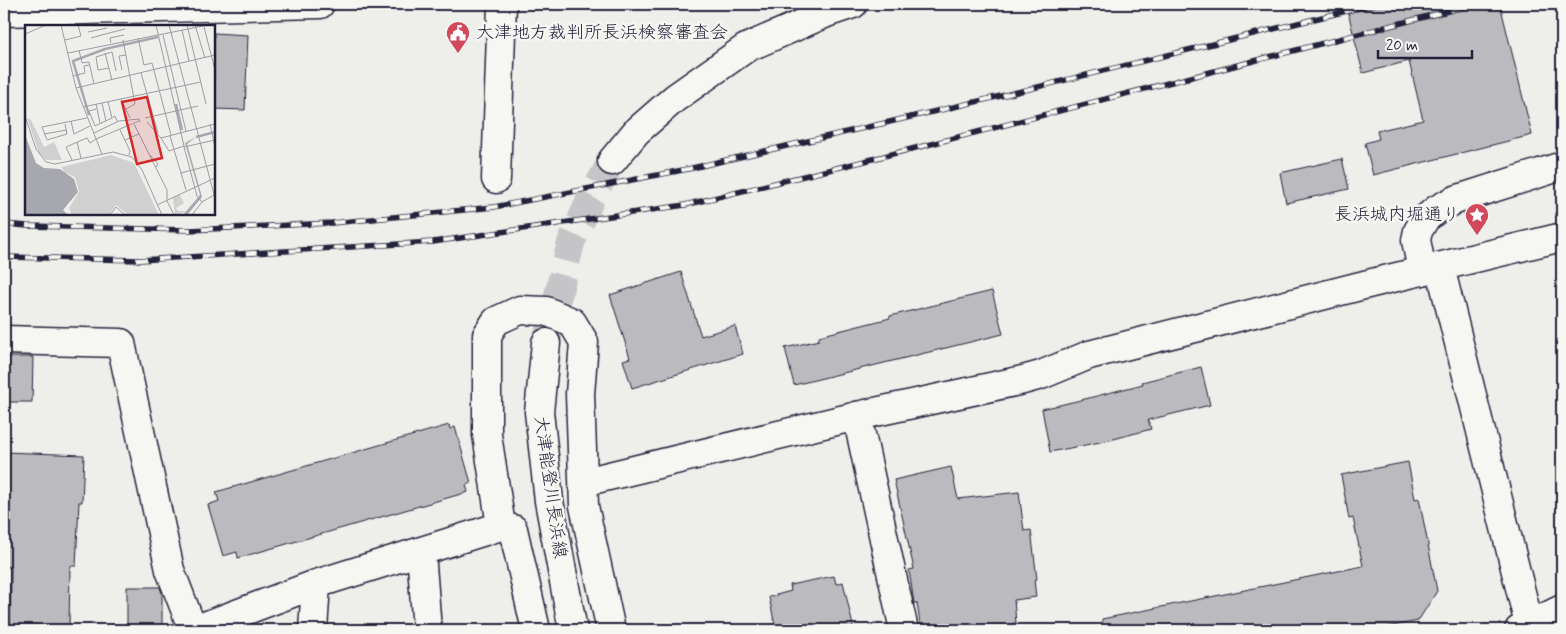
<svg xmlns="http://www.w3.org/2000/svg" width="1566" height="634" viewBox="0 0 1566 634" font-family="Mynerve,'Klee One',sans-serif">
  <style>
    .building { fill: #bbbbbf; stroke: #22223b }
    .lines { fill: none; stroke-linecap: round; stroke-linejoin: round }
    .primary-tunnel { stroke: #c5c5c8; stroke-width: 28; stroke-dasharray: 28 14; stroke-linecap: butt }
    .minor-casing { stroke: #22223b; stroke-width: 31 }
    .tertiary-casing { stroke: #22223b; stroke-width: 31 }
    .primary-casing { stroke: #22223b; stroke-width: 31 }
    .minor { stroke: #f6f6f2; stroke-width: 28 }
    .tertiary { stroke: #f6f6f2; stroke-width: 28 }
    .primary { stroke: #f6f6f2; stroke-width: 28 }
    .rail-casing { stroke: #22223b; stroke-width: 5.5 }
    .rail { stroke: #f6f6f2; stroke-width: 4; stroke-dasharray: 11; stroke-linecap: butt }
    .labels { text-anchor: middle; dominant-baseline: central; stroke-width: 5; stroke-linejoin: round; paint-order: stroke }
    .poi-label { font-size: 18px; fill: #22223b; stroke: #f6f6f2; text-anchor: start }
    .street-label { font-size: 18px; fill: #22223b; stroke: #f6f6f2 }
    .inset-river { fill: none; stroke: #a7a7af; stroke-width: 2.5 }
    .inset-road { fill: none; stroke: #9c9ca5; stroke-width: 1 }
    .view { fill: #d62828; fill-opacity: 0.15; stroke: #d62828; stroke-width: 2.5 }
    .inset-edge { fill: none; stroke: #22223b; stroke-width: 2.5 }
  </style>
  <rect width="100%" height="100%" fill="#eeeeeb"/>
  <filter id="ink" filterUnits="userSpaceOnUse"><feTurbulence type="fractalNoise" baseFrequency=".02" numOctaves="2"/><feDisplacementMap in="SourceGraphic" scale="10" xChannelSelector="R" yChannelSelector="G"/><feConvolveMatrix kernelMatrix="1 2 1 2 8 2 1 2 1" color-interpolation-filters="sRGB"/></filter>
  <g filter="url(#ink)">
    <path class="building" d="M1346,4H1500L1532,135L1373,175L1365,143L1379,139L1377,131L1423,120L1409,61L1363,73Z
      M214,33L248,35L245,110L214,109Z
      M1342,159L1349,189L1286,203L1280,173Z
      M681,272L701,336L735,326L743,354L632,388L623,360L630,358L610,295Z
      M992,291L1003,334L794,385L785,348L819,340V336L890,318V316Z
      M4,357H33L32,402H4Z
      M1201,367L1210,405L1148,420L1151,429L1110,440L1050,452L1042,409L1085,399L1143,384L1142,382Z
      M449,425L450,429L455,427L471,483L466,485L468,492L238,558L237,552L223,556L208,505L219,501L216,492Z
      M4,452L84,455L82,502H79L76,566H70L69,630H10L11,567H4Z
      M1408,462L1415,499L1419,498L1437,591L1418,621L1372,630H1103L1102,619L1363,566L1353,518L1349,519L1341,475Z
      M951,467L958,499L1019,492L1024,531L1031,530L1037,579L1034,580L1036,597L1014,600L1016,623H1013L1014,630H921L917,603H914L909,570L914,569L894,480Z
      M834,576L836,584L843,582L854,630H776L769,597L791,591L790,585Z
      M127,587H160L162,594V628H127Z"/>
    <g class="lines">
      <path class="primary-tunnel" d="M546,343L571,243L591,198L612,161"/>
      <g class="minor-casing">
        <path id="minor" d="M4,12L320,4
          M496,179L502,4
          M1422,271L1416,240L1418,231L1425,219L1436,210L1455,200L1562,166
          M4,340L121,343L170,570L193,630
          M857,416L904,630
          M501,526L513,529L536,630
          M421,552L427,630
          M194,630L316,584L501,526L487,435V335L496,321L520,310L546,311L572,322L584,342L580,394L584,506L611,630
          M313,630L316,584"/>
      </g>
      <g class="tertiary-casing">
        <path id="tertiary" d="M1440,267L1529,624
          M584,482L857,416L1023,380L1041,375L1089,355L1372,283L1562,237"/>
      </g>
      <g class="primary-casing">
        <path id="primary" d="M612,161L636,132L675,98L746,48L829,12L853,4
          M546,343L539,412L549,501L573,630
          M1519,630L1562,609"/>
      </g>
      <use href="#minor" class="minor"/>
      <use href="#tertiary" class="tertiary"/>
      <use href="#primary" class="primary"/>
      <g class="rail-casing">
        <path id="rail" d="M4,224L28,226L189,230L332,223L494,207L688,169L1005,95L1375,4
          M4,257L140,260L433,242L685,205L861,162L1475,4"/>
      </g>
      <use href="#rail" class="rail"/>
    </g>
  </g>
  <defs>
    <g id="civic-pin" transform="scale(1.25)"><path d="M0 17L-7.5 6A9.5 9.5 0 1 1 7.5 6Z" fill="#d1495b" stroke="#f6f6f2"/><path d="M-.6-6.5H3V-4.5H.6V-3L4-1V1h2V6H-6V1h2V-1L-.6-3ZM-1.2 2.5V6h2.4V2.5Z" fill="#fff"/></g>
    <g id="sight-pin" transform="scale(1.25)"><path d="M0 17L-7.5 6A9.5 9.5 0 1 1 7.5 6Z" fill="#d1495b" stroke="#f6f6f2"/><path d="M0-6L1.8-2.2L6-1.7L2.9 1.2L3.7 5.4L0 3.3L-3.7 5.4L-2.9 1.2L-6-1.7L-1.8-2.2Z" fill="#fff"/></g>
  </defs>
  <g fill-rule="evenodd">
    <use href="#civic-pin" x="458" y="33"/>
    <use href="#sight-pin" x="1477" y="215"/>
  </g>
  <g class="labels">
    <g class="poi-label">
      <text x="476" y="33">大津地方裁判所長浜検察審査会</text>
      <text x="1460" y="215" text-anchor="end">長浜城内堀通り</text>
    </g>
    <g class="street-label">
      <text transform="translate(550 487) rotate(82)">大津能登川長浜線</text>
    </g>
  </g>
  <g transform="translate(25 25)">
    <rect width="190" height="190" fill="#eeeeeb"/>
    <path d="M2,93L6,95L19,122L29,117L37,135H21L14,128ZM86,130L109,138L134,190H103L91,180L84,190H47L44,183L54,167L50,152L39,147L37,142ZM154,169L159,178L151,183L153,186H163L150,190L148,173Z" fill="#d0d0d1"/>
    <path d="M0,110L11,138L19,143L35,144L49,154L53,167L38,185L43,190H0ZM171,112L162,119L177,172L162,190H158L175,170L160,118Z" fill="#a7a7af"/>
    <path class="inset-river" d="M151,79L157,105M64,90L48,36L80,24L133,12M171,112L190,107"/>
    <path class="inset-road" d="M36,0L51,63L77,129M131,0L159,121L144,126L136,113M144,0L190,173M162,0L181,79M170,0L180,33M179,2L190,45M157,5L164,36M63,7L82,3M84,8L100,4M0,9L21,0M138,10L161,106M66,13L84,8M113,13L119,40L127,38L146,110M40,15L56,11L53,0M98,15L110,79L99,85M86,18L85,13L99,10M54,25L57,38L64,37L69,59M43,28L183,0M80,28L87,55M84,43L73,45L71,32L87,27L91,46M97,45L94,31L101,30M116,48L133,108M48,51L60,48L59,41L64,40M51,63L190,30M96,74L105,93M83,77L87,93L90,91L92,96M77,78L81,96M71,79L75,98M58,82L176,57M71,84L64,86L70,101L87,93M0,91L11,124L21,137L30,139L88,127L107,132L117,145L137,190M120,93L173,81M46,96L49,109L65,101M122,97L136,113L190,99M40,99L42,109L22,115L17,102L62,93M109,99L142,165V176L149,190M185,99L190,122M95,105L105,126L104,130M69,108L94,96L114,94L115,97M19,109L42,105M145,111L161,165M71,114L114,96M100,115L114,109M52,117L56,133M159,122L172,171L177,177L189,170M159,122L190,115M125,130L133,139L131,142M47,135L41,122L62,113L65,118L71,114M156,148L190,139M132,180L190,153M85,190L91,182L100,190M167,190L177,177"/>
    <path class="view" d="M122,72L137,133L112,139L97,77Z"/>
    <rect width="190" height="190" class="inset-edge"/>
  </g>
  <rect width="1566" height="634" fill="none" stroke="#f6f6f2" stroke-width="20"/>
  <rect x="10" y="10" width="1546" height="614" fill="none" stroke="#22223b" stroke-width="2" filter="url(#ink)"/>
  <path d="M1378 50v8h94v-8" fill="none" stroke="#22223b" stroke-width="2.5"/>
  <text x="1386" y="50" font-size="15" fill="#22223b" stroke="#f6f6f2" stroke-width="4" paint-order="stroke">20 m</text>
</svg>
